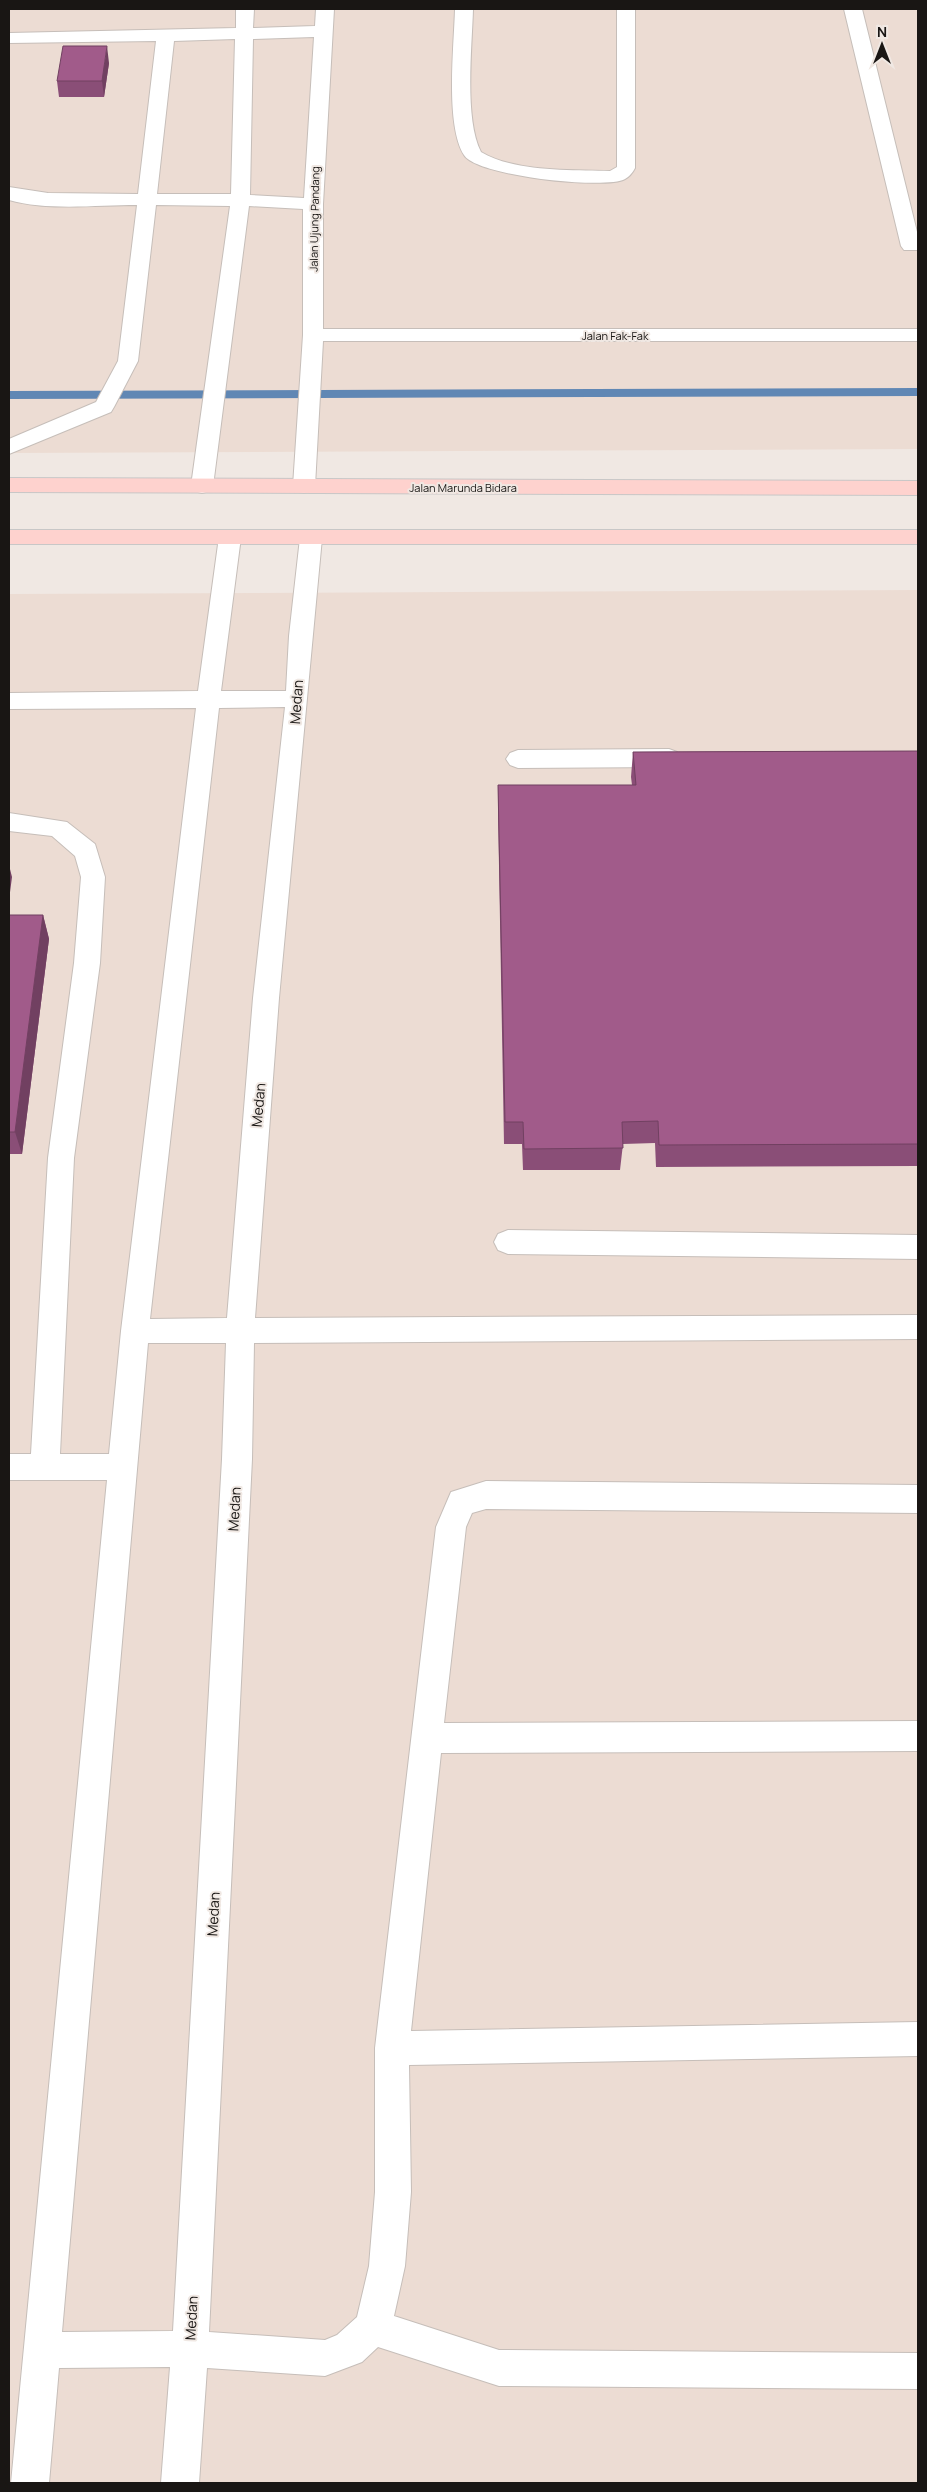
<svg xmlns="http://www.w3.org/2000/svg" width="927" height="2492" viewBox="0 0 927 2492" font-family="Manrope,sans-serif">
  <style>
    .built { fill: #ecdcd3 }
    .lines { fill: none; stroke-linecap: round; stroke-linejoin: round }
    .stream { fill: #6087b4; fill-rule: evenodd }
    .minor-casing { stroke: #c6beb9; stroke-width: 2 }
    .major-casing { stroke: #c8c7c7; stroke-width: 2 }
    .minor { fill: #fff; fill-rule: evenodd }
    .major { fill: #fed2ce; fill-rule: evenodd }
    .wall { fill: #8a4e77 }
    .shaded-wall { fill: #714061 }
    .building { fill: #a15b8a; stroke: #714061 }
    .labels { text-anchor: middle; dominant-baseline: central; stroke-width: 4; stroke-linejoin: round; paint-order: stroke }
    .far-street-label { font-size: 11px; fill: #191614; stroke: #f0e8e3 }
    .street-label { font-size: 14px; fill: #191614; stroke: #f0e8e3 }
  </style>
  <rect width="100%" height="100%" fill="#f0e8e3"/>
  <path class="built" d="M9,9H918V449L9,453Z
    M918,590V2483H9V594Z"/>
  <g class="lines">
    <path class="stream" d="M918,388V396L9,399V391Z"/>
    <g class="minor-casing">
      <path id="minor" d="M236,9H254L253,28L315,26L316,9H334L323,204V329H918V341H323L315,486L312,491L304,493L296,491L293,486L303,335V209L249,206L213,486L210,491L202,493L194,491L191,486L230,206L156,205L138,361L114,407L111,412L9,454V439L96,402L118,361L137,205C97,205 46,211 9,200V187L48,193L138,194L156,41L9,43V33L236,28ZM314,37L304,198L250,195L253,39ZM235,39L231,194H157L174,41Z
        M455,9H473C472,47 464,119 481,152C514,172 571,170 610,171L617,167V9H635V168C633,172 629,177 625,179C605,190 476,176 464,155C445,125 454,46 455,9Z
        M844,9H862L918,236V250H904L901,246Z
        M230,530L238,532L241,537L221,691H286L289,636L300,538L303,533L311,531L319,533L322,538L279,998L255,1318L918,1315V1339L254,1343L252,1459L209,2332L325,2340L337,2335L357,2317L369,2266L375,2192V2048L436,1527L451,1492L486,1481L918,1485V1513L486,1509L472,1513L466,1527L444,1723L918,1721V1751L441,1753L411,2031L918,2022V2056L409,2065L411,2192L405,2266L394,2316L499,2350L918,2353V2389L499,2386L378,2347L362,2362L325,2376L207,2368L199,2483H161L170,2367L59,2368L49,2483H11L107,1480H9V1454H31L48,1158L74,963L81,877L75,856L52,836L9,831V813L67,822L95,844L105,877L100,963L74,1158L60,1454H109L121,1331L196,708L9,709V693L198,691L219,537L222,532ZM285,707L253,998L227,1318L150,1319L219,708ZM148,1343H226L222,1459L173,2331L62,2332Z
        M669,749L677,752L681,758L677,764L669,767L518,768L510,765L506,759L510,753L518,750Z
        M508,1230L918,1235V1259L508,1254L498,1250L494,1242L498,1234Z"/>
    </g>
    <g class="major-casing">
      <path id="major" d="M9,478L918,481V495L9,492Z
        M9,530H918V544H9Z"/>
    </g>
    <use href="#minor" class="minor"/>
    <use href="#major" class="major"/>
  </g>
  <path class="wall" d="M109,63L104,97H59L57,81Z
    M918,751V1166L656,1167L655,1143L623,1144L620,1170H523L522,1144H504L498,810V785H632L631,777L633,752Z
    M9,915H43L49,939L22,1154H9Z"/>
  <path class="shaded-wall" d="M107,46L109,63L104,97L102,81Z
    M9,865L12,877L9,900Z
    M43,915L49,939L22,1154L15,1132Z"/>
  <path class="building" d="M63,46H107L102,81H57Z
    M918,751V1144L659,1145L658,1121L622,1122L623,1148L524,1149L523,1122H505L498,785H636L633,752Z
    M9,915H43L15,1132H9Z"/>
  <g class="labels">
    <g class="far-street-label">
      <text transform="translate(314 219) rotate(-89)">Jalan Ujung Pandang</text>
      <text x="615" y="335">Jalan Fak-Fak</text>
      <text x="463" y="487">Jalan Marunda Bidara</text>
    </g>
    <g class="street-label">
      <text transform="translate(296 702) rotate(-86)">Medan</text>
      <text transform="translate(258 1105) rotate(-85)">Medan</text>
      <text transform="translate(234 1509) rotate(-87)">Medan</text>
      <text transform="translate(213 1914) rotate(-87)">Medan</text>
      <text transform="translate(191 2318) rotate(-87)">Medan</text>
    </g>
  </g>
  <rect width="927" height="2492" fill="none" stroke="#191614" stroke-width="20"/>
  <g transform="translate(882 45)" stroke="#f0e8e3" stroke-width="4" paint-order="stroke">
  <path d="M0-4L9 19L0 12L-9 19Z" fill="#191614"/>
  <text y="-8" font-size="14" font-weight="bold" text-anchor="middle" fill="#191614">N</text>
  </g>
</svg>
